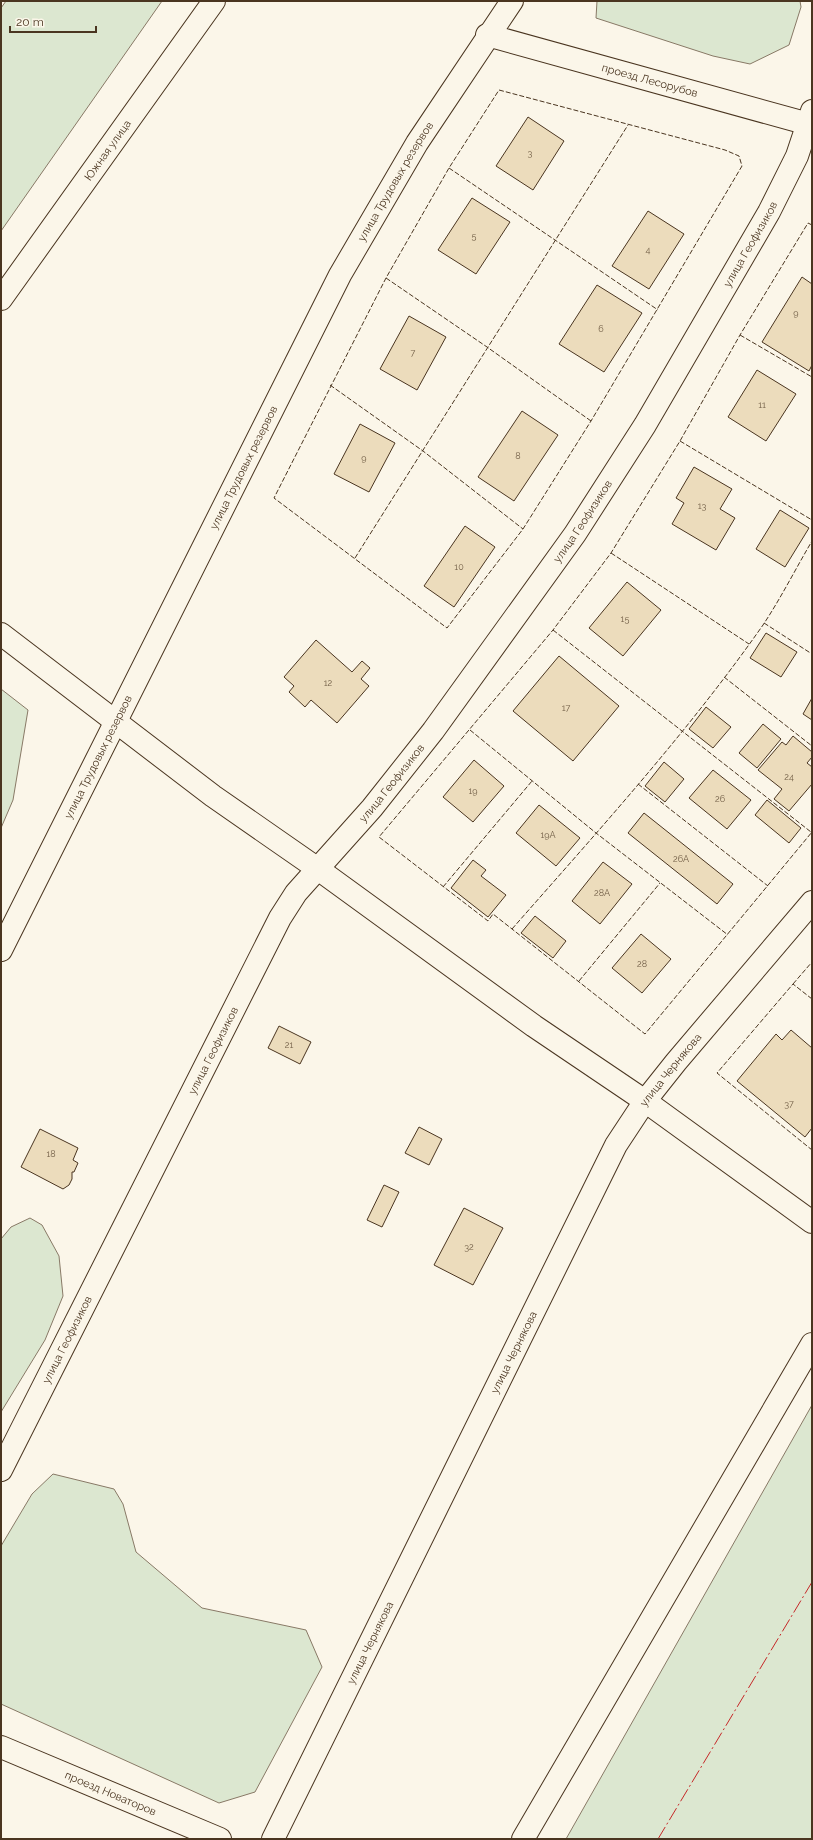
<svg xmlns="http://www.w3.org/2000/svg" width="813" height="1840" viewBox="0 0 813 1840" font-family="Raleway,sans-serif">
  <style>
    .green { fill: #dce7d0; stroke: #887966 }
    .building { fill: #ecdcbc; stroke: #4a3520 }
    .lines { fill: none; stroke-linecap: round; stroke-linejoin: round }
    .minor-casing { stroke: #4a3520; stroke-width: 24 }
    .major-casing { stroke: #4a3520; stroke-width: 24 }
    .minor { stroke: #fbf6e9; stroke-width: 22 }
    .major { stroke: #fbf6e9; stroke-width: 22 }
    .fence { stroke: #4a3520; stroke-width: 1; stroke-dasharray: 5 2; stroke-linecap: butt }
    .power { stroke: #c62828; stroke-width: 1; stroke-dasharray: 14 3 2 3; stroke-linecap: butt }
    .labels { text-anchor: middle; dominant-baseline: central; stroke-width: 3; stroke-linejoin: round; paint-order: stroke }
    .number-label { font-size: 9px; fill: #725f47 }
    .street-label { font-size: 11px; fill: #4a3520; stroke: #fbf6e9 }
  </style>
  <rect width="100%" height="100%" fill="#fbf6e9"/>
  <path class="green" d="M6,1H162L1,231V8Z
    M597,1H800L801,7L789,45L750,64L713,56L596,18Z
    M1,689L28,710L13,800L1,828Z
    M30,1218L42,1225L59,1256L63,1296L45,1340L1,1412V1239L11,1227Z
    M812,1405V1839H566Z
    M53,1474L114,1489L123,1504L136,1552L202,1608L306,1630L322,1667L255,1792L219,1803L1,1704V1546L32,1494Z"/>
  <path class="building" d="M528,117L564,141L533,190L496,166Z
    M472,198L510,222L476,274L438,250Z
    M648,211L684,234L649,289L612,266Z
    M802,277L812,284V365L809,371L762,342Z
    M597,285L642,313L604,372L559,344Z
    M409,316L446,337L417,390L380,369Z
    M757,370L796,394L766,441L728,417Z
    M522,411L558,435L514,501L478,477Z
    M360,424L395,443L369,492L334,474Z
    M694,467L732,489L720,509L735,518L716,550L672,524L684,503L676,498Z
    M780,510L809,528L785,567L756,549Z
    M465,526L495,547L454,607L424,586Z
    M627,582L661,610L623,656L589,628Z
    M766,633L797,652L781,677L750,658Z
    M316,640L352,672L362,661L370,668L361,679L369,686L337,723L311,700L305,707L289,692L294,686L284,677Z
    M559,656L619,706L573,761L513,711Z
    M812,698V720L803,714Z
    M706,707L731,727L713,748L689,729Z
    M763,724L781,739L757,768L739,753Z
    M793,736L812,752V757L807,763L812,767V784L789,811L774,799L782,789L758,770L782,742L786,745Z
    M474,760L504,786L473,822L443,797Z
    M664,762L684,779L665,802L645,786Z
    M713,770L751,800L727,829L689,798Z
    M767,800L801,828L789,843L755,815Z
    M539,805L580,838L556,866L516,833Z
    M644,813L733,884L717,904L628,833Z
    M473,860L486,870L481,876L506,895L488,917L451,888Z
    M603,862L632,884L600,924L572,901Z
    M535,916L566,941L553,958L521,933Z
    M641,934L671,959L642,993L612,968Z
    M279,1026L311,1042L300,1064L268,1048Z
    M791,1030L812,1048V1128L805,1137L737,1081L776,1034L782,1040Z
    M419,1127L442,1139L429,1165L405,1153Z
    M40,1129L78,1148L73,1160L78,1163L74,1172H72V1179L69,1185L63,1189L21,1167Z
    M384,1185L399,1192L382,1227L367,1220Z
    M464,1208L503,1228L473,1285L434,1265Z"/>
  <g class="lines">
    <g class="minor-casing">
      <g id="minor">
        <path id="s1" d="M487,35L812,125"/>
        <path d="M1,634L213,796L318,869L534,1026L645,1101L812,1222"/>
        <path id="s2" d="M1,950L340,275L417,143L512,1"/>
        <path id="s3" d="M1,1470L280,918L296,893L372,808L433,731L575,534L645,425L769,212L797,156L812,111"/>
        <path id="s4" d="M1,1747L220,1839"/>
        <path id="s5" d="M273,1839L616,1145L645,1101L676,1062L812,902"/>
        <path d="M523,1839L812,1344"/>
      </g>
    </g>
    <g class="major-casing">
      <g id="major">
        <path id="s6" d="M1,299L214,1"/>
      </g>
    </g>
    <use href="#minor" class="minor"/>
    <use href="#major" class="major"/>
    <path class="fence" d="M499,90L725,150L739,156L742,166L591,421L523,529L447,628L274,498L386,278L449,168Z
      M449,168L658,310
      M812,225L808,223L740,335L680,441L611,553L553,630L379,837L488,921L493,914L645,1034L812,832
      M386,278L487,347L591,421
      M740,335L812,377
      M330,385L423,451L523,529
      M680,441L812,520
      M611,553L749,644
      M355,558L628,125
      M764,623L812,654
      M553,630L811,832
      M724,677L812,746
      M470,730L596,833L728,935
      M638,784L768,886
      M443,887L532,781
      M512,929C599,830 688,732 763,625C781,598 796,568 812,541
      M579,981L660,883
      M793,984L812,962
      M812,999L793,984L717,1073L812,1150"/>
    <path class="power" d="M658,1839L812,1582"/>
  </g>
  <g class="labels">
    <g class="number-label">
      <text x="530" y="153">3</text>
      <text x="474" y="236">5</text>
      <text x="648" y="250">4</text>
      <text x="796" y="313">9</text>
      <text x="601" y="329">6</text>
      <text x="413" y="353">7</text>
      <text x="762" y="405">11</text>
      <text x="518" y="456">8</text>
      <text x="364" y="458">9</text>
      <text x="702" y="506">13</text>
      <text x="459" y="567">10</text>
      <text x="625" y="619">15</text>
      <text x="328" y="683">12</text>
      <text x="566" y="708">17</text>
      <text x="789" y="777">24</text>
      <text x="473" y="791">19</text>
      <text x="720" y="799">26</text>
      <text x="548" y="835">19А</text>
      <text x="681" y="859">26А</text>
      <text x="602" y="893">28А</text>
      <text x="642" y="964">28</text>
      <text x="289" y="1045">21</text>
      <text x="789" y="1104">37</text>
      <text x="51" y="1154">18</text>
      <text x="469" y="1247">32</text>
    </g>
    <g class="street-label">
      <text stroke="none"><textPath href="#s1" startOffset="169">проезд Лесорубов</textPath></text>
      <text stroke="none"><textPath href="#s6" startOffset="183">Южная улица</textPath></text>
      <text stroke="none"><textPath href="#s2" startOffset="864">улица Трудовых резервов</textPath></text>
      <text stroke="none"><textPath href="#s3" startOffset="1442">улица Геофизиков</textPath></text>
      <text stroke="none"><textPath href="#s2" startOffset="540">улица Трудовых резервов</textPath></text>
      <text stroke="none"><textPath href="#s3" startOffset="1118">улица Геофизиков</textPath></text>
      <text stroke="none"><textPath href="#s2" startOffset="216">улица Трудовых резервов</textPath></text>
      <text stroke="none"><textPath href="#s3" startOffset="794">улица Геофизиков</textPath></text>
      <text stroke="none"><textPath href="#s3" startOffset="470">улица Геофизиков</textPath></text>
      <text stroke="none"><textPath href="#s5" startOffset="867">улица Чернякова</textPath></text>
      <text stroke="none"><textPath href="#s3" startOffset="146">улица Геофизиков</textPath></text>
      <text stroke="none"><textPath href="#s5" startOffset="543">улица Чернякова</textPath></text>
      <text stroke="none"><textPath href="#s5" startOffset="219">улица Чернякова</textPath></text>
      <text stroke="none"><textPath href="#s4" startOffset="119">проезд Новаторов</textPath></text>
    </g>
  </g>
  <rect width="813" height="1840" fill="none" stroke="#4a3520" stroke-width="4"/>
  <path d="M10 26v6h86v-6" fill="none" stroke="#4a3520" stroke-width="2"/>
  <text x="16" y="26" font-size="12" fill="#4a3520" stroke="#fbf6e9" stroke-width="3" paint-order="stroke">20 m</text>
</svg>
